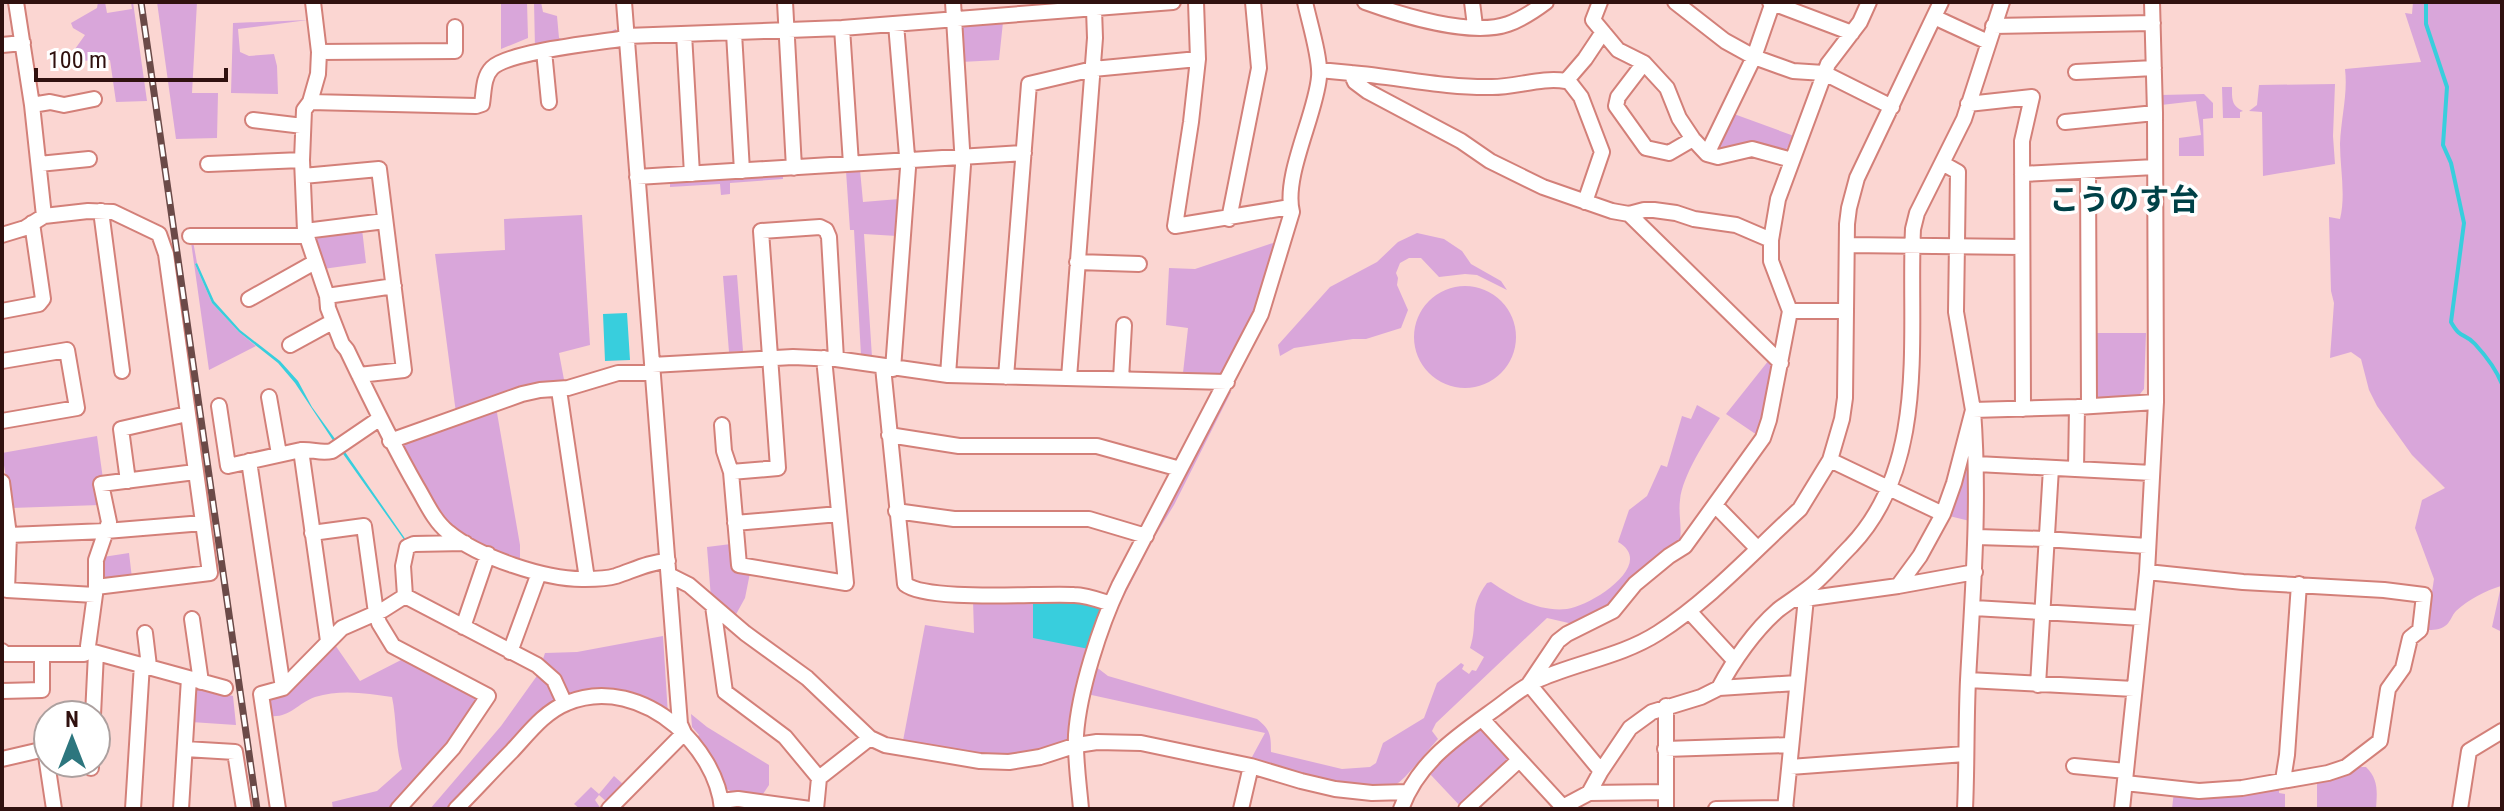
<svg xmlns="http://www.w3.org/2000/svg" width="2504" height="811" viewBox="0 0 2504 811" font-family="'Roboto Condensed','Noto Sans JP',sans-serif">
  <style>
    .green { fill: #d9a6da }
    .water { fill: #38cedd }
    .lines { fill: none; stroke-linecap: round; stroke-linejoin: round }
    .stream { stroke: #38cedd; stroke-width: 4 }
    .minor-casing { stroke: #d38079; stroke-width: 18 }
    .minor { stroke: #fff; stroke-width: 14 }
    .rail-casing { stroke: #6b4a48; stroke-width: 7 }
    .rail { stroke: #fff; stroke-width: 4; stroke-dasharray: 12; stroke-linecap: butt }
    .labels { text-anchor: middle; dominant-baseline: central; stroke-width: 7; stroke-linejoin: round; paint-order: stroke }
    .quarter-label { font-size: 30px; font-weight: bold; fill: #004147; stroke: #fff }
  </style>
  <rect width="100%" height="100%" fill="#fbd6d2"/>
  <path class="green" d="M98,2H105L107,13L132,9L131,2H133L147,101L116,102L110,60L75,61V49L85,35L73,28L71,23L97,8Z
    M157,2H197L192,93H218L217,138L176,139Z
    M501,2H527L528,38L501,49Z
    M534,2H541L543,12L557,16L559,38L565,40L609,32L616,29L617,35L535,48Z
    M2413,2H2502V632L2492,627L2501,586C2485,591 2469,599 2456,611C2452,615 2450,623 2445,626C2440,630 2433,630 2426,630L2434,579L2415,528L2422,500L2445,488L2412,455L2377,406L2369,390L2361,359L2351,352L2330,358L2334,303L2331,291L2329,217L2340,219C2346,195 2340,168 2340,144C2341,118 2348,94 2345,69L2421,62L2405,13L2412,14Z
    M308,20L238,29L240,52L249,56L274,54L277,66L278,94L231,93L233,23Z
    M1003,22L999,60L961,62L959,29L963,25Z
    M2335,84L2333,136L2335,164L2263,176L2262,112L2249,111L2257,105L2259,85Z
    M2222,87H2232C2232,98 2231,106 2243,111L2240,112V118H2223Z
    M2204,94L2213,103V118L2203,119L2204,156H2179V138L2201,135L2196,101L2161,105V95Z
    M1734,114L1794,136L1783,155L1715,151Z
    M860,170L863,202L899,199L897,236L864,234L872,357L861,355L854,230H850L846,171Z
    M783,175V179L730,183V194L721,195L720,184L670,187V182Z
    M582,215L590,345L559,353L565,385L456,413L435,254L505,250L504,219Z
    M362,229L366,263L323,269L312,240L316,235Z
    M1417,233L1444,239L1462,251L1471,264L1501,281L1507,290L1477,275L1465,274L1439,277L1421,258H1409L1400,263L1396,273L1398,278L1397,285L1408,310L1401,328L1366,339H1353L1294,348L1280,356L1278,345L1330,287L1377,262L1398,242Z
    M193,241L197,263L195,264L212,303L239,332L256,346L209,370L191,242Z
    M1279,241L1258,307L1227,370L1218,374L1183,373L1188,328L1166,325L1169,268L1195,269Z
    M737,275L743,351L729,352L723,276Z
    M1414 337a51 51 0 1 1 102 0a51 51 0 1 1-102 0Z
    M2092,333H2146L2144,389L2136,399L2092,401Z
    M1769,360L1774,365L1767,409L1757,435L1726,414Z
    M1228,392H1231L1174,505L1155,536L1106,631L1110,618Z
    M1697,405L1720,418C1707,438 1682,476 1680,500C1678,515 1683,530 1679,545L1608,607L1573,624L1547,618L1436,723L1432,731L1438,739C1429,749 1404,781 1395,785C1365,798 1285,770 1253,762L1252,757L1265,733L1087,694L1095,666L1108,676L1257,719C1271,730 1271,736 1271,752L1342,769L1370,767L1376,763L1383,743L1424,718L1437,683L1461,663L1464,665L1462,669L1469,674L1472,670L1476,671L1484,657L1470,648C1479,622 1467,609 1487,583L1491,582C1514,598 1539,612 1567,609C1591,606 1657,564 1618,542L1629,510L1647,496L1661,465L1667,467L1682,416L1691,419Z
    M496,407L520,545V563L455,533L447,527L399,449L401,443Z
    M97,436L103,479L95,480L100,505L11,508L2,453Z
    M1963,457L1974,458V522L1945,515Z
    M731,544L734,570L750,573L745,598L734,618L711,598L707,547Z
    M129,553L132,578L106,581L101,578L103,557Z
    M973,600H1033L1092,649L1072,742L1015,756H985L902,746L925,625L974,633Z
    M663,636L668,715L658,708L569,698L542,662L545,653L577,652Z
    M333,642L360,681L403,659L476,696L477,702L449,742L389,809H333L332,802L377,791L402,769C395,745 397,721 392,697C367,693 340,689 315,697C296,704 291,718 269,716L266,703L278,696Z
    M539,673L559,698L450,809H430L501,726Z
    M197,687L233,696L236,725L191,722L193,690Z
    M691,714L707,727L769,765V785L761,797L734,793L725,788L712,757L696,738L699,735L692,727Z
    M1480,730H1485L1510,757V763L1462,808L1430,774L1450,752Z
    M2359,767H2366C2379,780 2377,792 2376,809H2172L2174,791L2234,792L2235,797L2279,785V793L2285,794V809L2317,808V781Z
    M614,776L624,785L608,803L599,795L595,800L601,809H580L574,804L591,787L599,794Z"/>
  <path class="water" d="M197,263L214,301L240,330L280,361L298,381L312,407L338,443L336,445L295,383L278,363L239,332L212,303L195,264Z
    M627,313L630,360L605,361L603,314Z
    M343,449L406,540L405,541L341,451Z
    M1033,600H1077L1099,606L1101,611L1089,649L1033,638Z"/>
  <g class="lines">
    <path class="stream" d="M2426,2V24L2447,87L2443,145L2451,163L2464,223L2451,322C2461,340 2464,332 2475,344C2486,356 2496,369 2502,384"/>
    <g class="minor-casing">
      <path id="minor" d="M16,2L32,105L44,216
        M624,2L680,724L684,733
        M785,2L794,168
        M1196,2L1198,59L1191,122L1175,226L1290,207
        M1365,2C1401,15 1471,37 1508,24C1522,19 1534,11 1546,2
        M1472,2L1475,26
        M1600,2L1593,20L1618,50L1644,63L1667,88L1679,118L1693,139L1707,154L1718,157L1752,149L1792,160
        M1675,2L1725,41L1754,57L1793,71L1824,73L1892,107
        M1770,2L1852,33
        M1934,17L1988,42
        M1993,26L2153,23
        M842,28L851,164
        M734,33L742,171
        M684,34L692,174
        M2,45L23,43
        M544,51L549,102
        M319,52L455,51V27
        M1644,63L1618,97L1616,106L1646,148L1669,153L1693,139
        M1319,70L1351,73L1355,82L1367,91L1461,141L1490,161L1543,187L1612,211L1629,214L1644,210H1654L1676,213L1694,219L1736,225L1771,240
        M2076,72L2154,68
        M1351,73C1398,77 1445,88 1492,87C1517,87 1541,77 1566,81L1585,59L1603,32
        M1567,79L1581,97L1602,152L1585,202
        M310,102L318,74L319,52L313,2
        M1968,104L2032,97L2022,141L2023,409
        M32,105L50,102L64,105L94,99
        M253,120L303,126
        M2065,122L2155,113
        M1707,154L1754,57L1773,2
        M39,164L89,159
        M208,164L302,160
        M2088,171L2089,405
        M2022,174L2155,167
        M303,176L379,169L404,370L359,375
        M637,177L1024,153
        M101,211L122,371
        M1629,214L1781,363
        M1229,219L1259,68L1253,2
        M305,231L385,221
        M2,235L25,228L44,216L88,211L113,212L159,234L166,254L210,573L96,587
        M190,236H307
        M1847,245L2022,247
        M1077,262L1139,264
        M327,296L394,286
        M249,299L315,262
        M2,311L39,304L43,299L32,223
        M1790,311H1846
        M290,345L332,322
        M824,358L846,583L739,565L731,472L778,468L761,231L820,227L826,230L829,237L836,359
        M2,361L67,350L77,408L2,421
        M652,365L793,357L836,359L948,375L1227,382
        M883,367L905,584C927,602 1040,593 1074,595C1086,595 1099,600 1111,604
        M893,369L908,168L896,24
        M948,375L963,165L953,2
        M1006,377L1029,84L1093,69L1198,59
        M1069,378L1095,38L1094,9
        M1121,379L1124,325
        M559,390L587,579
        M269,397L279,454
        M219,406L228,466L301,450C313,449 320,454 332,451L379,419
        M722,425L724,451L731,472
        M889,435L959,446H1097L1180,469
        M390,441L522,394L540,390L568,388L618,373H652
        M301,450L328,641
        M1830,460L1943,514
        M249,461L283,688
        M1977,464L2152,473
        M2076,469L2077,407
        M128,481L121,429L187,414
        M2,482L9,535L7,590L95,595
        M1715,505L1757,548
        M896,511L954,519H1089L1146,536
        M735,523L839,514
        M312,533L364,526L376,613L379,623L393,646L488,696L453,748L398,809
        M9,535L106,531L203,523
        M1977,537L2045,539L2147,546
        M668,561C649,562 634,570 616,576C606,579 595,579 585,579C546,580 478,557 448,532C434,521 426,502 417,487C391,442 369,396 347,350L342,344L328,308L327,296L305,231L302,160L304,110L310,102L476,106L482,104C484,92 483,77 492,68C508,52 594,43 620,39L626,36L842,28L1173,2
        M669,575L689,585L745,633L807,678L870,738L885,745L980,761L1009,762L1040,757L1077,745L1097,742L1141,743L1251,766L1301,781L1335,789L1372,793L1408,792
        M1898,586L1920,556L1943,514L1954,483L1973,410L1956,312L1958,172L1942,163
        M405,596L537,665L554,680L565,704
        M405,596L403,566L407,547L414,544L465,543
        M1797,600L1898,586L1975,572
        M713,606L725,692L785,737L819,778L816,809
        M1974,608L2142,618
        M1689,611L1734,660
        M192,619L201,682
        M463,627L488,554
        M145,633L149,666
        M2,651L5,654H84L90,651L225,688
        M90,651L88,646L96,587V560L109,522L101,484L195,472
        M510,652L539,573
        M1968,680L2134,689
        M2038,685L2051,468
        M1719,688C1733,661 1755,630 1778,610C1791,600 1805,592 1817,581C1829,570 1840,557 1851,546C1930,463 1908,333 1913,229L1917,213L1964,119L2002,2
        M2,691L42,690V654
        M1666,706V809
        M93,715L96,653
        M1482,719L1563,807
        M185,749L235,752L244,809
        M1665,749L1791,745
        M2,759L45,749L54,809
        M2074,766L2126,771
        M1790,767L1965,754
        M91,768V763
        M1601,771L1529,684L1558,641L1567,634L1613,611L1635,584L1669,556L1685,546L1763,438L1769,420L1790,311L1771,261V240L1778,199L1828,64L1860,22L1869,2
        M819,778L870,738
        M2283,780L2287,755L2299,584
        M2125,783L2199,791L2242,788L2328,773L2346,767L2380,741L2388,689L2403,668L2410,638L2420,630L2424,595L2384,590L2243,582L2147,572
        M1589,793L1601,771L1630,728L1652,712L1701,697L1719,688L1797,683
        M721,801L738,799L810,809
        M133,809L142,664
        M181,809L189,678
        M278,809L261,694L283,688L342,628L383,610L405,596
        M456,809C475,790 493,770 512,751C528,734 544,712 567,703C605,687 645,700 675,725C699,746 719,776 722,809
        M609,809L684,733
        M1081,809C1079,785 1075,759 1076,735C1079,691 1100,626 1119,586L1261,314L1292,212C1283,176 1316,114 1319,77C1321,59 1309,21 1305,2
        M1241,809L1251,766
        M1401,809C1418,762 1456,737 1495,709C1509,699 1523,686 1540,679C1579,662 1622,656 1658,633C1710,600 1755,550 1800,509L1830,460L1842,419L1845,398L1847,224L1849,208L1857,178L1941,2
        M1466,809L1518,761
        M1559,809L1589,793L1666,792
        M1716,809L1786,808
        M1785,809L1806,598
        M1965,809C1967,766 1966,723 1968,680C1973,587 1980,503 1973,410L2077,407L2156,402
        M2122,809L2147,572L2156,402L2155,113L2152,2
        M2460,809L2469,751L2502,731"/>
    </g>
    <use href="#minor" class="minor"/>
    <g class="rail-casing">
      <path id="rail" d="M141,2L257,809"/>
    </g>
    <use href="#rail" class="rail"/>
  </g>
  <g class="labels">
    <g class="quarter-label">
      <text x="2124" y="199">こうのす台</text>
    </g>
  </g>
  <rect width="2504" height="811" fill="none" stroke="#30110f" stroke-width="8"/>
  <g transform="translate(72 739)"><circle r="38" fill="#ffffff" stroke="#aca09f" stroke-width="2"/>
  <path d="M0-6L14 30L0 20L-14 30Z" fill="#2d767e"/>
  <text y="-12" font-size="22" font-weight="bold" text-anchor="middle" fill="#30110f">N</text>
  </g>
  <path d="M36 68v12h190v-12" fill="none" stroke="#30110f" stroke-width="4"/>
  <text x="48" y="68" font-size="24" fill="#30110f" stroke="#ffffff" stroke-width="6" paint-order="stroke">100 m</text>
</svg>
